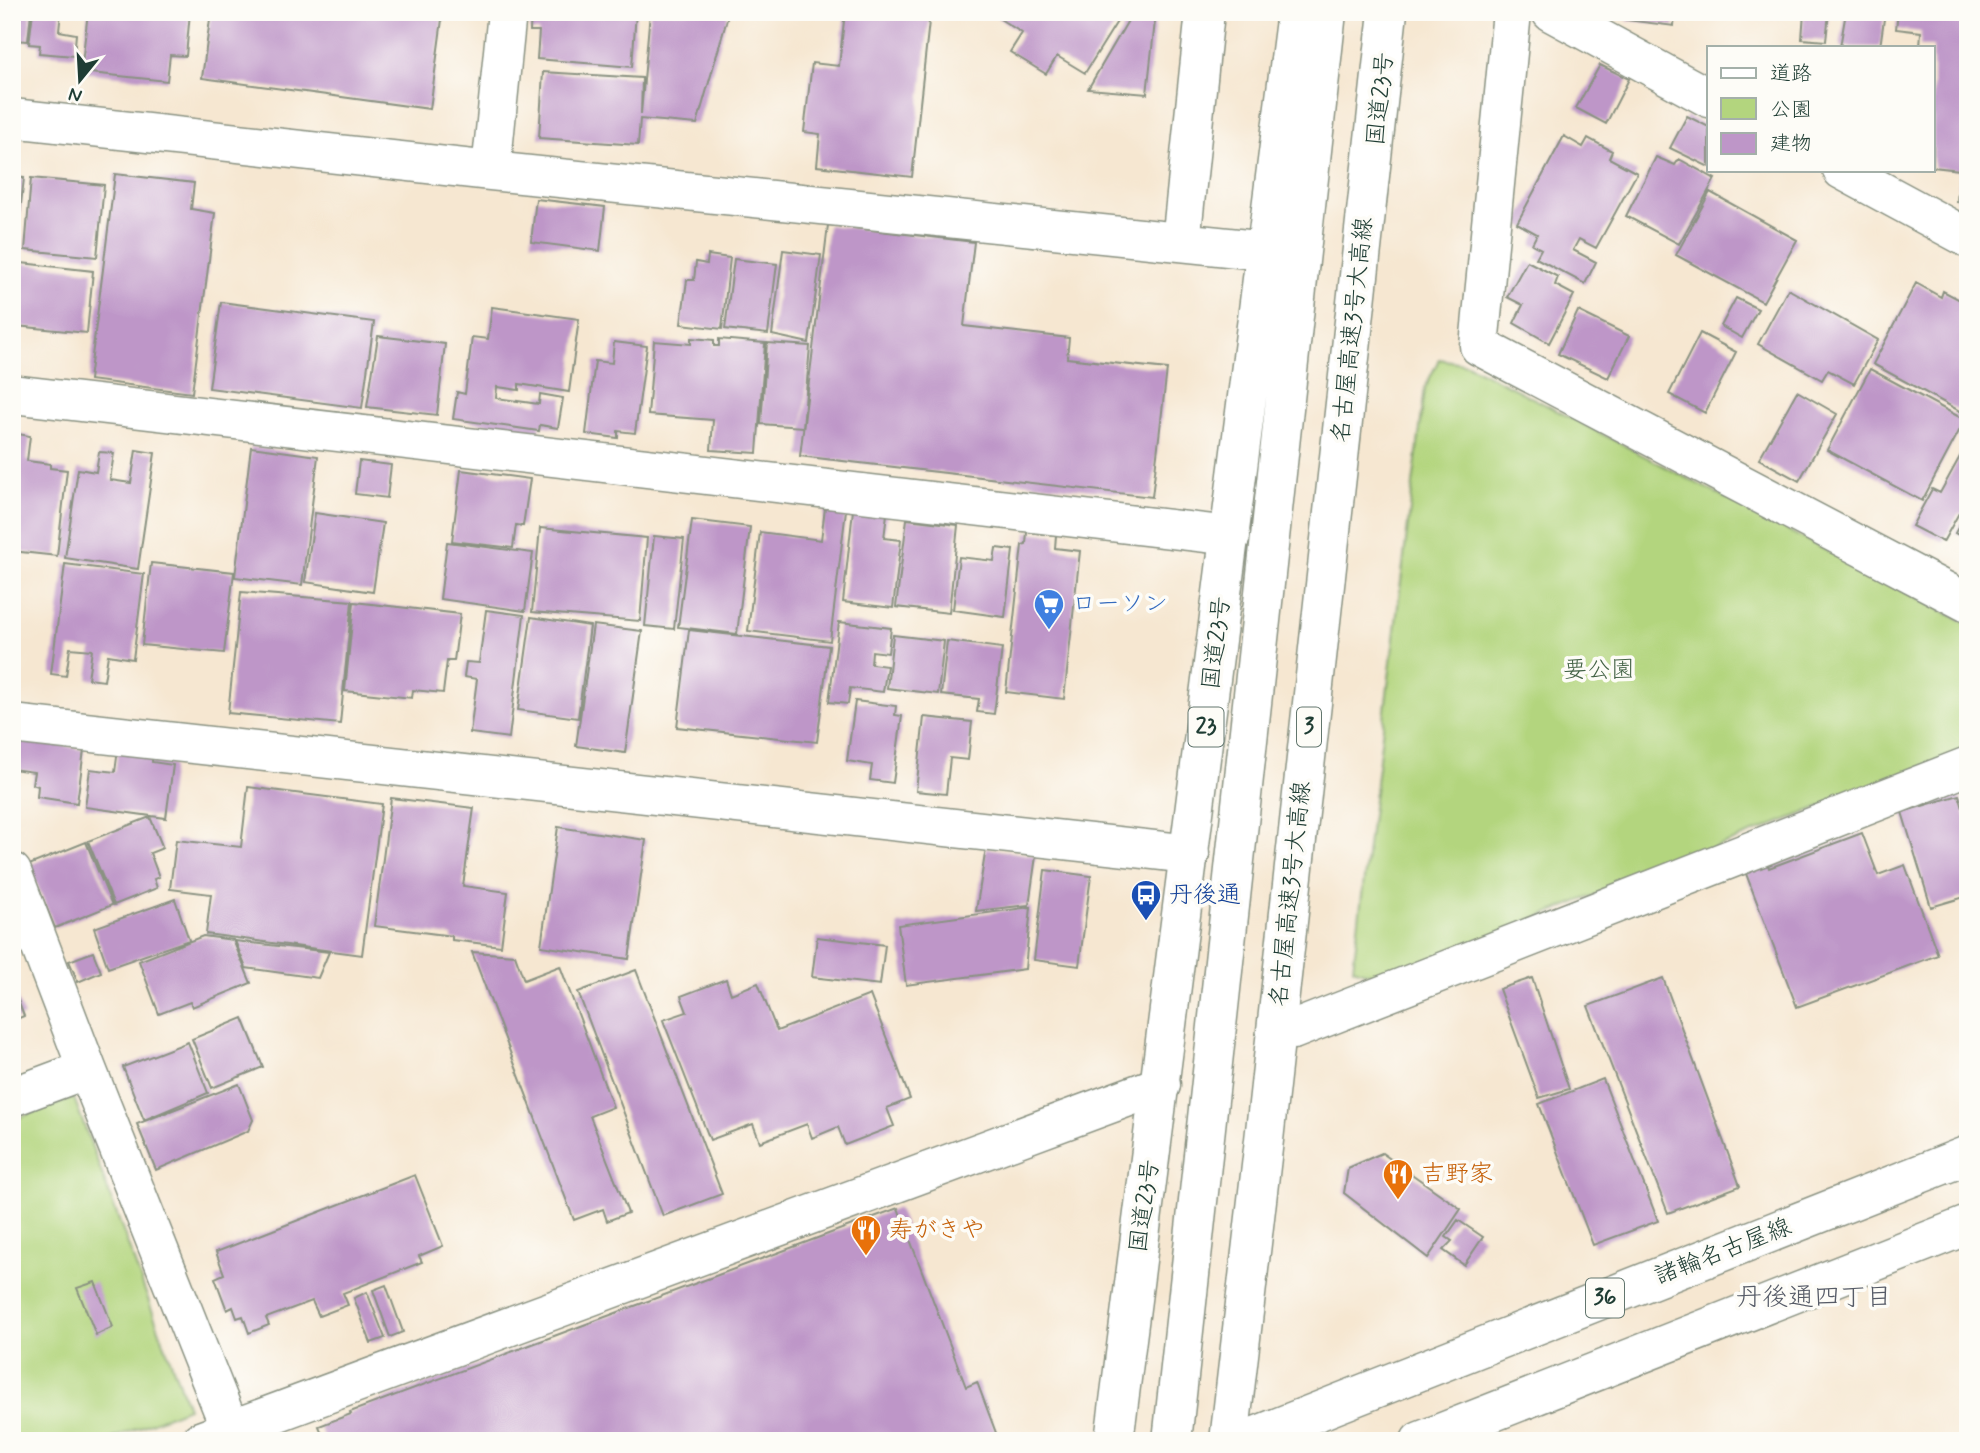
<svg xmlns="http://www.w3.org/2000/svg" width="1980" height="1453" viewBox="0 0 1980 1453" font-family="Mynerve,'Klee One',sans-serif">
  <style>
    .green { fill: #b3d57e; stroke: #698959; stroke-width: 2 }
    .building { fill: #be96c8 }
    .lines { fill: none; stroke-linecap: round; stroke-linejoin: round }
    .street-casing { stroke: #8a9282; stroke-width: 41 }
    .primary-casing { stroke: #8a9282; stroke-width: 41 }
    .highway-casing { stroke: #8a9282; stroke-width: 41 }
    .street { stroke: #fff; stroke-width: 38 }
    .primary { stroke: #fff; stroke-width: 38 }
    .highway { stroke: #fff; stroke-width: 38 }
    .labels { text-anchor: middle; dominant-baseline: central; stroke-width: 7; stroke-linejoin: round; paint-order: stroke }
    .shield { fill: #fdfcf7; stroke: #62766e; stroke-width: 2 }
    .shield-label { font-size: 23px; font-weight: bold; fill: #1f3d34 }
    .street-label { font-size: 24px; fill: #1f3d34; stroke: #fdfcf7 }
    .shop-label { font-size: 24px; fill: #366cbe; stroke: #fdfcf7; text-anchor: start }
    .park-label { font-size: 24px; fill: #446346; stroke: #fdfcf7 }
    .transit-label { font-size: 24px; fill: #164399; stroke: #fdfcf7; text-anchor: start }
    .food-label { font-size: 24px; fill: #c56008; stroke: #fdfcf7; text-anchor: start }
    .neighbourhood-label { font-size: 26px; fill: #575c68; stroke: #fdfcf7 }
  </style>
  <rect width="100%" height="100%" fill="#fdfcf7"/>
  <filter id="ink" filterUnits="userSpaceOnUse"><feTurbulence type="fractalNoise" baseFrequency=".0143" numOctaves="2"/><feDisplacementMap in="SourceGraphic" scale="14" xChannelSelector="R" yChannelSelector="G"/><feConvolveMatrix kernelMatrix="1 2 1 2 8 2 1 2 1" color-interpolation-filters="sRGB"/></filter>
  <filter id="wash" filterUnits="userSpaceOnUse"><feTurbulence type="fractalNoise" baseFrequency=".00686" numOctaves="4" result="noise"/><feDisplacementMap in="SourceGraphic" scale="28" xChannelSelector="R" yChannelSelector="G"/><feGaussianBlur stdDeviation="1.57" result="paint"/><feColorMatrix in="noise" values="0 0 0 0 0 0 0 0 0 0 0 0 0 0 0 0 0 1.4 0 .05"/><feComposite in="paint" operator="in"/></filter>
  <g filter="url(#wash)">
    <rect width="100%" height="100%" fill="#f6e7d1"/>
    <path class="green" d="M1439,359L1467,364L1968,624V749L1383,978L1353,968L1425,388Z
      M74,1098L188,1408L106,1441H12V1120Z"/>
    <g id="blocks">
      <path class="building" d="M12,12H31L28,41L12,40Z
        M33,12H61L59,31L76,34L74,56L39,53L40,45L29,44Z
        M88,12H190L186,56L170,55L167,81L81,72Z
        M211,12H443L430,109L202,78Z
        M531,12H636L632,67L537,59L539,31H530Z
        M650,12H729L697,124L640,119L638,145L539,138L543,72L642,78L641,114Z
        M845,12H930L912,177L817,166L820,134L804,132L812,63L839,66Z
        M989,12H1123L1085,73L1057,56L1046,74L1010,52L1022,33Z
        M1133,12H1156L1147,94L1088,89Z
        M1627,12H1675L1674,26L1626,20Z
        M1804,12H1829L1826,41L1802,39Z
        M1846,12H1885L1880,47H1840Z
        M1898,12H1968V203L1957,202L1960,170L1933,167V47H1920L1921,32L1896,29Z
        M1600,65L1629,79L1606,124L1576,108Z
        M1687,116L1709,127V167L1670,148Z
        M1564,136L1583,147L1588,138L1612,151L1609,158L1637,173L1596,248L1579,239L1573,250L1596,262L1585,284L1536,258L1541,249L1532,244L1537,234L1517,223Z
        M1656,157L1675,165L1679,159L1715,179L1679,244L1626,216Z
        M115,174L194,183L191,209L215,213L192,393L89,380Z
        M12,177L24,178L15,257L12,256Z
        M31,178L104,185L97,257L25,250Z
        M1710,192L1797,240L1763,302L1676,255Z
        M536,199L605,207L600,251L531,242Z
        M828,225L974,242L964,326L1069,338L1067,358L1167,369L1152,497L800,456Z
        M783,250L821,255L809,343L772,335Z
        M708,255L730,258L722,329L681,324L687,280H694L696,262L707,264Z
        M734,259L777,264L768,334L725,329Z
        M1527,261L1558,277L1555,285L1574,295L1549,343L1514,323L1523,305L1507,297Z
        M12,262L93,271L87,333L16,326L18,311L12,310Z
        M1916,283L1941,297L1943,291L1968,304L1967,415L1873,364Z
        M1788,289L1878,340L1854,384L1828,370L1822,380L1758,344Z
        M1736,298L1758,309L1742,338L1721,326Z
        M221,302L374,322L362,408L209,388Z
        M492,307L579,319L569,392L519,384V390L497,387L496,398L539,404L540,394L563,398L558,428L540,425L539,431L453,419L457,392L465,394L472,337L488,339Z
        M1578,311L1629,336L1608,378L1558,354Z
        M1700,333L1736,352L1705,413L1669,394Z
        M378,336L445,344L437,415L367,407Z
        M691,338L714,340V346H719V339L765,343L757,453L711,450L713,420L648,415L654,341L691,344Z
        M614,342L647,346L635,433L618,431V438L586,434L595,361L612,363Z
        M767,343L810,346L803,427L761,424Z
        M1870,369L1965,420L1922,501L1827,450Z
        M1797,391L1837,414L1799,481L1759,459Z
        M12,433L30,436L27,461L50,464V468L67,470L57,556L12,551Z
        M1968,442V540L1955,533L1965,515L1959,513L1943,542L1912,526L1932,489L1940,493Z
        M251,447L318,456L302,585L235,577Z
        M136,450L155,453L138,569L65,558L78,469L96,472L99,452L114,453L110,480L131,483Z
        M359,461L391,465L387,498L355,494Z
        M461,470L530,479L523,526L516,525L513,548L452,541Z
        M825,508L846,510L830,641L748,631L760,532L821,540Z
        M853,510L887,514L884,538L901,540L893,608L843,602Z
        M315,513L383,523L373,592L305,582Z
        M907,519L958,525L949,613L896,607Z
        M692,520L750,527L737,634L678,627Z
        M540,528L647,538L640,621L532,612Z
        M1027,532L1056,535L1055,548L1080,551L1064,699L1006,692L1022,545L1026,544Z
        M654,536L684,539L674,629L645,626Z
        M447,542L533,553L525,611L440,599Z
        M996,548L1013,550L1005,617L953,610L959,557L994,561Z
        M151,563L234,572L224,653L142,645Z
        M65,564L144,574L133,659L108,655L104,681L88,679L92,650L70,648L66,676L51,674Z
        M241,592L352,601L340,724L228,713Z
        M354,602L460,614L454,661H447L443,693L413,690L412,698L345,691Z
        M486,610L524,615L509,738L470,733L477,679L464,677L466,662L479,663Z
        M531,617L590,626L578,718L518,710Z
        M839,622L891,628L888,653L872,651L871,664L887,666L883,692L850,688L848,704L829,702Z
        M593,625L642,631L625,753L576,746Z
        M689,630L829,646L817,742L677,727Z
        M893,635L944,641L938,694L887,688Z
        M947,641L1002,648L994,714L977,712L979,699L941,695Z
        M855,701L896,706L895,715L902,716L893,783L870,780L872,765L847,761Z
        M924,717L972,722L968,760L950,758L946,794L916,791Z
        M12,734L84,750L77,803L37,797L38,786L32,784L34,772L12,769Z
        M118,749L152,754V762L173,765L166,818L85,807L90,769L115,772Z
        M248,787L382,804L362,955L206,934L211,894L170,889L176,840L241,847Z
        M1959,795L1968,824V896L1931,907L1902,812Z
        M391,798L474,808L463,886L508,892L501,946L452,940V936L374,926Z
        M150,817L163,848L150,853L159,877L154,879L157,888L114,905L88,841Z
        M558,827L646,840L629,959L541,946Z
        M1862,833L1878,875L1905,865L1938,955L1797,1007L1745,871L1767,863L1769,868Z
        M86,842L112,905L55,928L29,865Z
        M986,848L1036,856L1029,905L976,911Z
        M1045,870L1091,876L1079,966L1034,960Z
        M175,899L189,940L108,968L94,928Z
        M1031,907L1025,969L906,985L898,925Z
        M203,936L233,940L251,983L192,1007L190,1002L159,1014L139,961Z
        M817,937L885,945L880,985L812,977Z
        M235,941L329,952L318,978L246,968Z
        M93,952L101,972L78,982L69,961Z
        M472,952L515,955L524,980L560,966L613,1107L590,1116L628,1213L607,1221L603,1209L574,1220Z
        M636,970L722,1194L663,1216L578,992Z
        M1532,978L1569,1089L1539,1098L1499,989Z
        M1663,978L1740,1186L1668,1213L1588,1006Z
        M726,979L731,994L758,983L777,1031L870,995L910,1099L887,1108L894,1126L845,1145L838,1127L812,1138L807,1124L760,1142L753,1124L710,1140L663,1020L687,1012L681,996Z
        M12,985L24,1016L12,1021Z
        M243,1018L263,1067L212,1088L192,1039Z
        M188,1042L208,1093L144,1120L123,1067Z
        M1603,1079L1658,1221L1593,1245L1539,1104Z
        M239,1084L253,1120L248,1131L156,1170L137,1124Z
        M1382,1153L1461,1209L1428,1258L1344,1193L1348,1168Z
        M415,1175L443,1246L419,1256L422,1262L343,1293L348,1305L319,1316L312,1301L266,1318L269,1325L249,1333L243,1316L237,1318L233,1307L227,1310L215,1278L224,1274L216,1252Z
        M898,1208L966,1387L977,1382L999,1441H325L319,1426L351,1414L350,1412Z
        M1458,1220L1483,1237L1464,1265L1443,1250L1452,1241L1446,1237Z
        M95,1282L113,1327L96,1335L77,1288Z
        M386,1285L403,1332L390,1337L373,1290Z
        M367,1292L385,1338L371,1343L354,1298Z"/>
    </g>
  </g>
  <g filter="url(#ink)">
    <use href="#blocks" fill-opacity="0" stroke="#8a9282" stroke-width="2"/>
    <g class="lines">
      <g class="street-casing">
        <path id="street" d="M1512,12L1479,346L1968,603
          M1551,12L1709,98
          M12,118L491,171L1267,251
          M1842,170L1968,238
          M491,171L507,12
          M1181,242L1205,12
          M12,394L1231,536
          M12,724L1190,854
          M12,872L87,1069L235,1441
          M1293,1030L1968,766
          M12,1097L87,1069
          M200,1441L1161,1085"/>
      </g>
      <g class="primary-casing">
        <path id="primary" d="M1243,1441L1968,1155
          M1420,1441L1968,1225"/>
      </g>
      <g class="highway-casing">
        <path id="highway" d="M1114,1441L1296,12
          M1172,1441L1327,12
          M1229,1441L1264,1140L1388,12"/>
      </g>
      <use href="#street" class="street"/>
      <use href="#primary" class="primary"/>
      <use href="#highway" class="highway"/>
    </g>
  </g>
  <defs>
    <g id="supermarket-pin" transform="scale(1.575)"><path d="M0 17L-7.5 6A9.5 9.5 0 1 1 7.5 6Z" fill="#3f7fe0" stroke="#fdfcf7"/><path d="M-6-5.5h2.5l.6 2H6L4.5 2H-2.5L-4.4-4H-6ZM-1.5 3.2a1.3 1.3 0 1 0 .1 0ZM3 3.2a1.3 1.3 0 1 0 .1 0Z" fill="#fff"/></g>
    <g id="bus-pin" transform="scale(1.575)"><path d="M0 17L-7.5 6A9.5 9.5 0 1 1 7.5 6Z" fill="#1a4fb4" stroke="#fdfcf7"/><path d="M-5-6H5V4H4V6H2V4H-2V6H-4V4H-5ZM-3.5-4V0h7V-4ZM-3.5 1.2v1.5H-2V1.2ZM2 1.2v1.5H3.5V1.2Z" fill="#fff"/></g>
    <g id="restaurant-pin" transform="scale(1.575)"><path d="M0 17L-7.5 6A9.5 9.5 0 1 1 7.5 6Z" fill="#e8710a" stroke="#fdfcf7"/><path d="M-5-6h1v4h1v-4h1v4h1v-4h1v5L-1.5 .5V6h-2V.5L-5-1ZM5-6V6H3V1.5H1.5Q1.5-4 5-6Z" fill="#fff"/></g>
  </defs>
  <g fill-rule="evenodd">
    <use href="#supermarket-pin" x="1049" y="604"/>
    <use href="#bus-pin" x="1146" y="895"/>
    <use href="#restaurant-pin" x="1398" y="1174"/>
    <use href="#restaurant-pin" x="866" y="1230"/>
  </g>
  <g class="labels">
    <g class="shield">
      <rect x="1188.5" y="707.5" width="35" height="39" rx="5"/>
      <rect x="1297" y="707.5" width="24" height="39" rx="5"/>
      <rect x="1586" y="1278.5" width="38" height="39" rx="5"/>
    </g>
    <g class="shield-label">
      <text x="1206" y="727">23</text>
      <text x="1309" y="727">3</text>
      <text x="1605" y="1298">36</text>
    </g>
    <g class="street-label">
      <text transform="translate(1381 99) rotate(-84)">国道23号</text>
      <text transform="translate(1353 330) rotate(-84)">名古屋高速3号大高線</text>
      <text transform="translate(1217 643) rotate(-83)">国道23号</text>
      <text transform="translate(1291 894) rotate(-84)">名古屋高速3号大高線</text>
      <text transform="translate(1145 1206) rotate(-82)">国道23号</text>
      <text transform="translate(1723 1252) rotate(-21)">諸輪名古屋線</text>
    </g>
    <g class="shop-label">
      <text x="1072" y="604">ローソン</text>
    </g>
    <g class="park-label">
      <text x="1599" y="670">要公園</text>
    </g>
    <g class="transit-label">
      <text x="1169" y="895">丹後通</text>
    </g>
    <g class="food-label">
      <text x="1421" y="1174">吉野家</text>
      <text x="889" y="1230">寿がきや</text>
    </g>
    <g class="neighbourhood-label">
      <text x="1814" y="1298">丹後通四丁目</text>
    </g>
  </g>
  <rect width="1980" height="1453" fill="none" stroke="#fdfcf7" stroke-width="42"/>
  <rect x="1707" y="46" width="228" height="126" fill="#fdfcf7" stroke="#a4b0a9" stroke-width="2"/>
  <rect x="1721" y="68" width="35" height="10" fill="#ffffff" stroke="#a4b0a9" stroke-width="2"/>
  <text x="1770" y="80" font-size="21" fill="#1f3d34">道路</text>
  <rect x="1721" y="98" width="35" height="21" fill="#b3d57e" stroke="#a4b0a9" stroke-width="2"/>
  <text x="1770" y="116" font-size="21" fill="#1f3d34">公園</text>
  <rect x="1721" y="133" width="35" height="21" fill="#be96c8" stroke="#a4b0a9" stroke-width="2"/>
  <text x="1770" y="150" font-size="21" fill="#1f3d34">建物</text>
  <g transform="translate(80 80) rotate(198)" stroke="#fdfcf7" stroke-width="5" paint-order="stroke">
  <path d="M0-5L12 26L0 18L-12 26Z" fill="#1f3d34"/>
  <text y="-10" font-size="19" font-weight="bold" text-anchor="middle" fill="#1f3d34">N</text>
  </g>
</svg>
